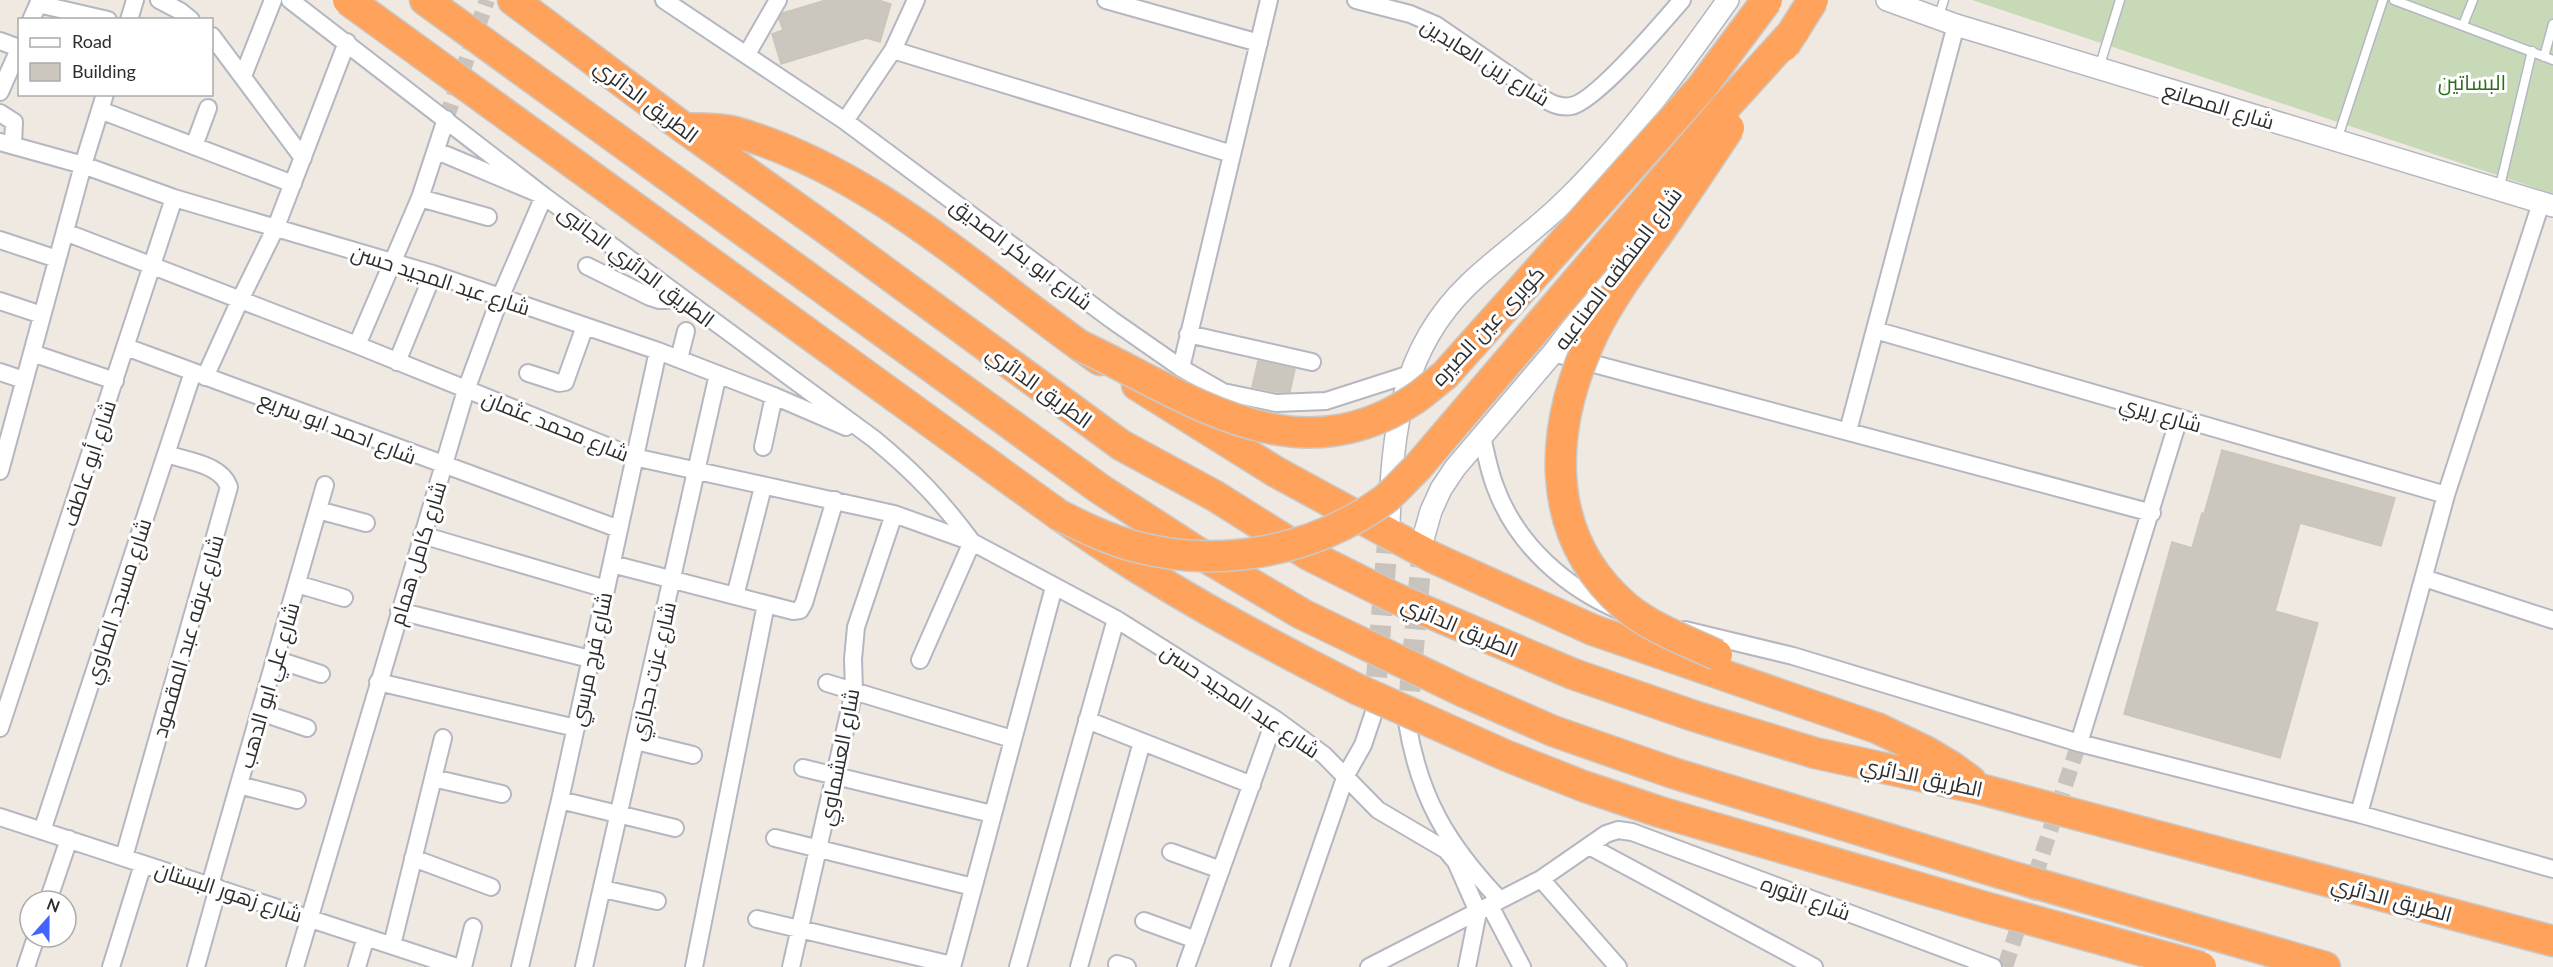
<svg xmlns="http://www.w3.org/2000/svg" width="2553" height="967" viewBox="0 0 2553 967" font-family="Lato,Cairo,sans-serif">
  <style>
    .cemetery { fill: #c8d9b8 }
    .building { fill: #cbc7bf; stroke: #cbc5ba; stroke-width: 1.5 }
    .lines { fill: none; stroke-linecap: round; stroke-linejoin: round }
    .minor-tunnel { stroke: #c8c4bd; stroke-width: 16; stroke-dasharray: 16 8; stroke-linecap: butt }
    .tertiary-tunnel { stroke: #c8c4bd; stroke-width: 21; stroke-dasharray: 21 10; stroke-linecap: butt }
    .service-casing { stroke: #b4b7c1; stroke-width: 11 }
    .minor-casing { stroke: #b4b7c1; stroke-width: 20 }
    .tertiary-casing { stroke: #b4b7c1; stroke-width: 24 }
    .motorway-casing { stroke: #c9c9c9; stroke-width: 33 }
    .service { stroke: #fff; stroke-width: 8 }
    .minor { stroke: #fff; stroke-width: 16 }
    .tertiary { stroke: #fff; stroke-width: 21 }
    .motorway { stroke: #ffa35c; stroke-width: 30 }
    .motorway-bridge-casing { stroke: #c9c9c9; stroke-width: 33; stroke-linecap: butt }
    .motorway-bridge { stroke: #ffa35c; stroke-width: 30 }
    .labels { text-anchor: middle; dominant-baseline: central; stroke-width: 6; stroke-linejoin: round; paint-order: stroke }
    .street-label { font-size: 21px; fill: #2e2e2e; stroke: #fff }
    .park-label { font-size: 21px; fill: #2c6e1b; stroke: #fff }
  </style>
  <rect width="100%" height="100%" fill="#efe9e1"/>
  <path class="cemetery" d="M1972,0H2553V194Z"/>
  <path class="building" d="M826,0H878L891,4L880,42L866,38L781,64L772,34L783,30L779,19L783,13Z
    M1258,361L1295,369L1290,392H1277L1252,387Z
    M2222,450L2395,498L2381,546L2300,523L2275,611L2318,623L2280,758L2124,714L2172,542L2192,548L2202,513L2204,514Z"/>
  <g class="lines">
    <path class="minor-tunnel" d="M446,119L487,0
      M2005,967L2079,743"/>
    <path class="tertiary-tunnel" d="M1374,708L1389,523
      M1407,722L1423,540"/>
    <g class="service-casing">
      <path id="service" d="M2394,0L2553,60
        M1938,18L1944,0
        M2463,25L2473,0
        M2544,57L2553,24
        M2099,68L2120,0
        M2337,140L2383,0
        M2499,190L2532,51"/>
    </g>
    <g class="minor-casing">
      <path id="minor" d="M159,0L180,11L191,20
        M290,0L544,196L874,439C914,472 941,500 972,542L920,660
        M664,0L845,121L1112,320L1181,368L1223,392L1276,403L1326,401L1410,374
        M1106,0L1259,43
        M1356,0L1410,14L1436,25L1541,97C1550,103 1559,108 1571,106C1595,102 1664,21 1682,0
        M38,4L108,20
        M31,20L40,0
        M129,20L135,0
        M212,36L303,158
        M0,41L19,48
        M893,50L1232,154
        M747,54L778,0
        M243,76L273,0
        M0,92L20,47
        M100,110L293,184
        M0,113L14,122L13,145
        M845,121L893,50L916,0
        M0,142L83,165L174,198L433,274L658,351L774,396L846,427
        M194,146L208,108
        M420,198L488,217
        M65,232L357,345L634,457L894,514L972,542L1116,619L1275,719L1324,755L1378,810L1446,850L1456,862L1478,912L1467,967
        M0,240L57,259
        M587,266L650,297L659,300H683
        M0,301L42,315
        M1875,330L2446,495
        M1188,334L1312,362
        M357,345L420,198L446,119
        M126,347L619,529
        M32,353L115,381
        M1553,353L2152,513
        M679,359L686,331
        M397,362L433,274
        M1181,368L1269,0
        M0,372L24,380
        M528,373L559,383L565,382L585,326
        M205,377L240,300L276,227L347,42
        M1848,431L1956,25
        M1482,437C1486,453 1489,471 1495,486C1516,545 1567,589 1623,612
        M763,447L774,396
        M0,471L83,165L105,94
        M318,510L366,523
        M422,535L606,589
        M612,564L793,611L800,610L804,603L835,500
        M2424,578L2553,620
        M297,584L344,598
        M735,596L763,487
        M399,611L590,659
        M1685,630L1793,656L2079,743L2359,814L2553,869
        M275,659L321,674
        M378,682L576,728
        M827,683L1012,739
        M260,712L307,728
        M1087,720L1252,785
        M1407,722C1419,797 1447,844 1499,899
        M0,728L174,198
        M636,741L693,755
        M2079,743L2179,418
        M803,768L992,814
        M433,778L502,794
        M239,785L297,800
        M560,800L675,828
        M2359,814L2446,495L2541,203
        M0,817L457,967
        M42,831L193,372
        M775,838L973,887
        M1589,846L1814,967
        M1171,852L1221,870
        M124,857L229,487C221,464 187,461 166,454
        M413,858L491,887
        M1541,879L1618,967
        M210,885L325,485
        M603,889L657,901
        M48,901L69,839
        M1490,906L1522,967
        M757,919L952,965
        M1144,921L1196,940
        M392,945L443,738
        M1117,964L1127,967
        M26,967L36,937
        M111,967L143,864
        M196,967L218,888
        M295,967L466,390L500,298L544,196L437,151
        M357,967L366,937
        M463,967L473,927
        M520,967L560,800L658,351
        M584,967L718,374
        M694,967L766,604
        M791,967L854,691L853,659L856,627L894,514
        M952,967L1054,587
        M1018,967L1116,619
        M1079,967L1142,742
        M1186,967L1275,719
        M1280,967L1346,775L1363,745L1374,712
        M1369,967L1541,879L1606,834L1618,830L1632,832L1993,967"/>
    </g>
    <g class="tertiary-casing">
      <path id="tertiary" d="M1887,0L1956,25L2553,206
        M1389,523C1393,433 1399,351 1469,284C1499,255 1535,231 1565,201C1627,141 1678,70 1728,0
        M1423,539L1431,511L1441,489L1455,468L1553,353L1617,269"/>
    </g>
    <g class="motorway-casing">
      <path id="motorway" d="M425,0L1100,489L1199,553L1302,614L1464,692L1553,731L1673,773L2000,873L2325,967
        M513,0L684,128L825,228L1121,445L1215,496L1309,555L1395,598L1573,674L1694,716L1815,753L1980,789L2553,941
        M685,128C701,129 720,128 735,132C875,172 984,279 1100,360
        M1137,385L1276,472L1434,558L1593,630L1877,728L1927,752L1952,767L1971,781
        M980,458C1037,499 1093,541 1153,577C1219,618 1288,654 1357,689"/>
    </g>
    <use href="#service" class="service"/>
    <use href="#minor" class="minor"/>
    <use href="#tertiary" class="tertiary"/>
    <use href="#motorway" class="motorway"/>
    <g class="motorway-bridge-casing">
      <path id="motorway-bridge" d="M348,0L980,458
        M1784,46L1813,0
        M1079,345C1190,397 1295,480 1416,398C1426,391 1436,382 1445,375L1702,87L1767,0
        M1057,514C1083,527 1109,540 1137,547C1221,569 1314,551 1384,500C1396,491 1406,478 1417,468L1728,104L1795,30
        M1717,655C1687,641 1651,628 1625,606C1541,533 1549,426 1594,332C1613,293 1641,258 1666,222C1687,191 1708,160 1729,128
        M1357,689L1507,756L1583,786L1660,812L1988,908L2201,967"/>
    </g>
    <use href="#motorway-bridge" class="motorway-bridge"/>
  </g>
  <g class="labels">
    <g class="street-label">
      <text transform="translate(1486 61) rotate(32)">شارع زين العابدين</text>
      <text transform="translate(647 100) rotate(37)">الطريق الدائري</text>
      <text transform="translate(2219 105) rotate(17)">شارع المصانع</text>
      <text transform="translate(1022 253) rotate(37)">شارع ابو بكر الصديق</text>
      <text transform="translate(637 265) rotate(37)">الطريق الدائري الجانبى</text>
      <text transform="translate(1617 268) rotate(-53)">شارع المنطقه الصناعيه</text>
      <text transform="translate(441 279) rotate(18)">شارع عبد المجيد حسن</text>
      <text transform="translate(1487 325) rotate(-47)">كوبرى عين الصيره</text>
      <text transform="translate(1040 386) rotate(36)">الطريق الدائري</text>
      <text transform="translate(2161 413) rotate(16)">شارع ريري</text>
      <text transform="translate(556 425) rotate(22)">شارع محمد عثمان</text>
      <text transform="translate(338 427) rotate(21)">شارع احمد ابو سريع</text>
      <text transform="translate(88 463) rotate(-72)">شارع أبو عاطف</text>
      <text transform="translate(417 553) rotate(-73)">شارع كامل همام</text>
      <text transform="translate(117 601) rotate(-72)">شارع مسجد الصاوي</text>
      <text transform="translate(1460 626) rotate(23)">الطريق الدائري</text>
      <text transform="translate(187 636) rotate(-74)">شارع عرفه عبد المقصود</text>
      <text transform="translate(590 659) rotate(-78)">شارع فرج مرسي</text>
      <text transform="translate(652 671) rotate(-77)">شارع عزت حجازي</text>
      <text transform="translate(268 685) rotate(-74)">شارع علي ابو الدهب</text>
      <text transform="translate(1241 700) rotate(34)">شارع عبد المجيد حسن</text>
      <text transform="translate(838 757) rotate(-79)">شارع العشماوي</text>
      <text transform="translate(1922 776) rotate(12)">الطريق الدائري</text>
      <text transform="translate(229 891) rotate(18)">شارع زهور البستان</text>
      <text transform="translate(1806 897) rotate(20)">شارع الثوره</text>
      <text transform="translate(2392 898) rotate(15)">الطريق الدائري</text>
    </g>
    <g class="park-label">
      <text x="2472" y="81">البساتين</text>
    </g>
  </g>
  <rect x="18" y="18" width="195" height="78" fill="#ffffff" stroke="#ababab" stroke-width="1.5"/>
  <rect x="30" y="38" width="30" height="9" fill="#ffffff" stroke="#ababab" stroke-width="1.5"/>
  <text x="72" y="48" font-size="18" fill="#2e2e2e">Road</text>
  <rect x="30" y="63" width="30" height="18" fill="#cbc7bf" stroke="#ababab" stroke-width="1.5"/>
  <text x="72" y="78" font-size="18" fill="#2e2e2e">Building</text>
  <g transform="translate(48 919) rotate(21)"><circle r="28" fill="#ffffff" stroke="#ababab" stroke-width="1.5"/>
  <path d="M0-4.5L10 22L0 15L-10 22Z" fill="#4264fb"/>
  <text y="-9" font-size="16" font-weight="bold" text-anchor="middle" fill="#2e2e2e">N</text>
  </g>
</svg>
